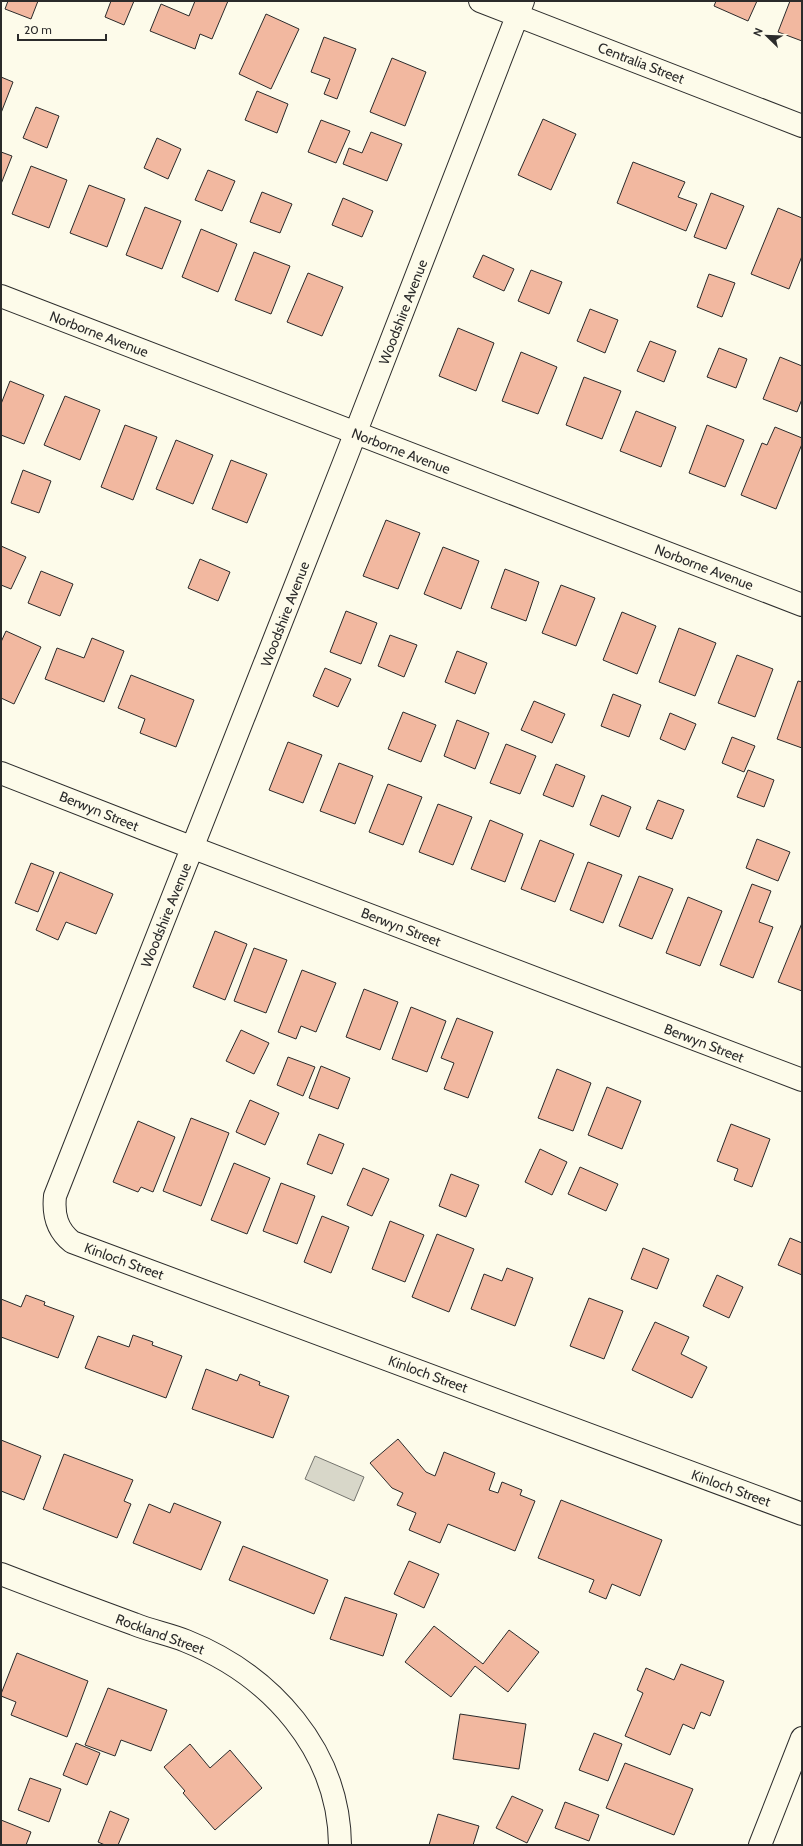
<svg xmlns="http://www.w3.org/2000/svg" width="803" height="1846" viewBox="0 0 803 1846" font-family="Cabin,sans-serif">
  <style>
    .water { fill: #d8d7c9; stroke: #74746e }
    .building { fill: #f2b8a0; stroke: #2b2b2b }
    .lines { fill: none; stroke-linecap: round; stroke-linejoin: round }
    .street-casing { stroke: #2b2b2b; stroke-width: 24 }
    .street { stroke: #fdfbea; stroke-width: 22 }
    .labels { text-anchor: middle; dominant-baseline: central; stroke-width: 3; stroke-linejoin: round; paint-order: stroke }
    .street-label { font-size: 14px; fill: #2b2b2b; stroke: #fdfbea }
  </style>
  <rect width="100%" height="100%" fill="#fdfbea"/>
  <path class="water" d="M315,1456L364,1477L354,1501L305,1479Z"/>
  <path class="building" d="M8,1H38L31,19L5,9Z
    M111,1H134L124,25L105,17Z
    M195,1H228L212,39L200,34L195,49L150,31L161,4L189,16Z
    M716,1H757L748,21L714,6Z
    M790,1H802V41L778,32Z
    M266,14L299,29L271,89L239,74Z
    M324,37L356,49L337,99L324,94L330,79L311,72Z
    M392,58L426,72L405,126L370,112Z
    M1,77L13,82L1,113Z
    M257,91L288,104L277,133L245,120Z
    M36,107L59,116L47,148L23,138Z
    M543,119L576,134L551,190L518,175Z
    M321,120L350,131L336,163L308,152Z
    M371,132L402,144L387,181L343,164L349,148L362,153Z
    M157,138L181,149L168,179L144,168Z
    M1,152L12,156L1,184Z
    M633,162L685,182L678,197L697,204L686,231L617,203Z
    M31,166L67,180L49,228L12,214Z
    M208,170L235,181L222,211L195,200Z
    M89,185L125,199L107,247L70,233Z
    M262,192L292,204L280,233L250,222Z
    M711,193L744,206L726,249L694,237Z
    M343,198L373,211L362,237L332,225Z
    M145,207L181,221L162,269L126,255Z
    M778,208L802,218V256L789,289L751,274Z
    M201,229L237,244L218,292L182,277Z
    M254,252L290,266L271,314L235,300Z
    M483,255L514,269L504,291L473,277Z
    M531,270L562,282L549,314L518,301Z
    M308,273L343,287L322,336L287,322Z
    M709,274L735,283L722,317L697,307Z
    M590,309L618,320L605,353L577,341Z
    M458,328L494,343L476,391L439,376Z
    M650,341L676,351L664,382L637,371Z
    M719,348L747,359L736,388L707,377Z
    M521,352L557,367L538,414L502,401Z
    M780,357L802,366V399L797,412L763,399Z
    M584,377L621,391L602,439L566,425Z
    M10,381L44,395L24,444L1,435V404Z
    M65,396L100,410L80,460L44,445Z
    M636,411L676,427L661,467L620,451Z
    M125,425L157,437L133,500L101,487Z
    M707,425L744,440L725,487L689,473Z
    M775,427L802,438V444L776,509L741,495L762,443L767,445Z
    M176,440L213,455L193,504L156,489Z
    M231,460L267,474L247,523L212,509Z
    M23,470L51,481L39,513L11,503Z
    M386,520L420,533L398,589L363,576Z
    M1,546L26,557L11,589L1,585Z
    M443,547L479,561L461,609L424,594Z
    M200,559L230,572L218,601L188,588Z
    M505,569L539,582L526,621L491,608Z
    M41,571L73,584L60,616L28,603Z
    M561,585L595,598L576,646L542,633Z
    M346,611L377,623L361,664L330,652Z
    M622,612L656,626L637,674L603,660Z
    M679,628L716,643L695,696L659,682Z
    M6,631L41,647L14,704L1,698V642Z
    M390,635L417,645L404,677L378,666Z
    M92,638L124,651L104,702L45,679L57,648L84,658Z
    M457,651L487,663L475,694L445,682Z
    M737,655L773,669L755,717L718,703Z
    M325,668L351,679L338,707L313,696Z
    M131,675L194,700L176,747L140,733L145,719L118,708Z
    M798,681L802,682V748L777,739Z
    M613,694L641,705L629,737L601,726Z
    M534,701L565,714L552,743L521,730Z
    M403,712L436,725L421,762L388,749Z
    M670,713L696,724L685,750L660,739Z
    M457,720L489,733L475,769L444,756Z
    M732,737L755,746L744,772L722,763Z
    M288,742L322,755L303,803L269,790Z
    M506,744L536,756L520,794L490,783Z
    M339,763L373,776L355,824L320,811Z
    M556,764L585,776L573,807L543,795Z
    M748,770L774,780L764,807L737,797Z
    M388,784L422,797L403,845L369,832Z
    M602,795L631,807L619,837L590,825Z
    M658,800L684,810L672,839L646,829Z
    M438,804L472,817L453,865L419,852Z
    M490,820L523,834L505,882L471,869Z
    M757,839L790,852L778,881L746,868Z
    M540,840L574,854L555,902L521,889Z
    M588,862L622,875L603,923L570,910Z
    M31,863L54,872L38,912L15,903Z
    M60,872L113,894L96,934L66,922L58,940L36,930Z
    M639,876L673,889L652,939L619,926Z
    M752,884L771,891L759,922L773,927L753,978L720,965Z
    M688,897L722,911L700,966L666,953Z
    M802,923V991L778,982Z
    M215,931L247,944L225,1000L193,987Z
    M254,948L287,960L266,1013L234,1001Z
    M302,970L336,983L316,1032L301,1026L296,1039L278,1032Z
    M364,989L398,1002L380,1050L346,1037Z
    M411,1007L446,1021L427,1072L392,1059Z
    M457,1018L493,1032L468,1098L444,1089L454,1063L441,1058Z
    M241,1030L269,1043L254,1074L226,1061Z
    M288,1057L315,1067L303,1096L277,1085Z
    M321,1066L350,1078L338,1109L309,1098Z
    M557,1069L591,1083L573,1131L538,1118Z
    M607,1087L641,1101L622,1149L588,1135Z
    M250,1100L279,1113L265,1145L236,1132Z
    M191,1118L229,1133L201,1206L163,1191Z
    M138,1121L175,1137L153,1192L141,1187L138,1192L113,1182Z
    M731,1124L770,1139L752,1187L734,1180L738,1169L717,1161Z
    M319,1134L344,1144L332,1174L307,1164Z
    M540,1149L567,1162L552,1195L525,1182Z
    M234,1163L270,1178L247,1234L211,1220Z
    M580,1167L618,1184L606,1211L568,1194Z
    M363,1168L389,1179L372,1216L347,1205Z
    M451,1174L479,1185L466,1217L439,1206Z
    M281,1183L315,1196L297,1244L263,1231Z
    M322,1216L349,1227L331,1273L304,1262Z
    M390,1221L424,1235L405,1282L372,1269Z
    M437,1234L474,1249L449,1312L412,1297Z
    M790,1238L802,1243V1275L778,1265Z
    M643,1248L669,1259L657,1289L631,1279Z
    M507,1268L533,1278L515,1326L471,1309L484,1274L502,1281Z
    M717,1275L743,1287L729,1318L703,1306Z
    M26,1295L45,1302L44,1305L74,1316L58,1358L1,1337V1299L21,1307Z
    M589,1298L623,1311L604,1359L570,1346Z
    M655,1322L689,1337L681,1354L707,1367L692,1398L632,1370Z
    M133,1335L153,1342L152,1345L182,1356L166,1398L85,1368L98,1336L129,1347Z
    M206,1369L237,1381L240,1374L260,1382L259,1385L289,1396L273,1438L192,1409Z
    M398,1439L426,1472L435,1476L444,1452L495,1473L489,1490L498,1493L502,1482L522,1490L520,1495L535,1501L515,1551L448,1524L440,1543L409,1530L416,1513L397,1505L403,1493L392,1488L370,1463Z
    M1,1440L41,1456L24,1500L1,1491Z
    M64,1454L133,1480L124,1501L131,1504L117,1538L43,1509Z
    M561,1500L662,1540L640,1596L612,1584L606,1599L589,1592L594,1580L538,1558Z
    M174,1503L221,1522L201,1570L133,1543L149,1504L170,1513Z
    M243,1546L328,1580L314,1614L229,1580Z
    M409,1561L439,1574L424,1608L394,1594Z
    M345,1597L397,1614L383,1656L330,1639Z
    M434,1626L483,1664L509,1630L539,1652L508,1692L475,1666L451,1697L405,1662Z
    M17,1653L88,1681L67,1737L11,1715L16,1702L1,1696V1694Z
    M681,1664L724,1681L710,1716L701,1712L694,1729L683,1724L670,1755L625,1736L643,1693L637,1690L646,1668L674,1680Z
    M108,1688L167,1710L151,1751L121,1740L115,1756L85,1745Z
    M460,1714L526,1724L519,1769L453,1759Z
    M594,1733L622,1744L608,1781L579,1770Z
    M76,1743L100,1753L87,1785L63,1775Z
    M190,1744L210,1768L230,1750L262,1788L215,1830L183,1793L185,1791L164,1767Z
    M625,1763L693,1789L674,1835L606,1808Z
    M30,1778L61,1789L49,1822L18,1810Z
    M512,1796L543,1810L527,1843L496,1828Z
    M565,1802L599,1815L589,1841L555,1828Z
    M110,1811L129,1819L118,1845H105L98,1842Z
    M438,1814L479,1826L473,1845H429Z
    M1,1820L31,1832L26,1845H1Z"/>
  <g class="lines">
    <g class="street-casing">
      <path id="street" d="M480,1L802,126
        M523,1L343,465L55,1196C53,1215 57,1230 72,1242L802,1514
        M1,296L802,605
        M1,773L157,834L802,1080
        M1,1574C45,1591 90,1608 134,1624C151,1631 169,1634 186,1641C271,1675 339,1750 340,1845
        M760,1845L802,1738"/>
    </g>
    <use href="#street" class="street"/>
  </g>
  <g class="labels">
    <g class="street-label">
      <text transform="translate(641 63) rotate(21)">Centralia Street</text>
      <text transform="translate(403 312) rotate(-69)">Woodshire Avenue</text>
      <text transform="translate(99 334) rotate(21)">Norborne Avenue</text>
      <text transform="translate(401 451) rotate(21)">Norborne Avenue</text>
      <text transform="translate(704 567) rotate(21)">Norborne Avenue</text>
      <text transform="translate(285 614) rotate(-69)">Woodshire Avenue</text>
      <text transform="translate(99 811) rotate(22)">Berwyn Street</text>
      <text transform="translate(166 915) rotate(-68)">Woodshire Avenue</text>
      <text transform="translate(401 927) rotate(21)">Berwyn Street</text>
      <text transform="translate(704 1043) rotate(21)">Berwyn Street</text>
      <text transform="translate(124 1261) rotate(20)">Kinloch Street</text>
      <text transform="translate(428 1374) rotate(20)">Kinloch Street</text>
      <text transform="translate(731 1488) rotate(20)">Kinloch Street</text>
      <text transform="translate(160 1634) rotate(20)">Rockland Street</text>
    </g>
  </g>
  <rect width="803" height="1846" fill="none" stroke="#2b2b2b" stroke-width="4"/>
  <g transform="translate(767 36) rotate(293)" stroke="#fdfbea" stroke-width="3" paint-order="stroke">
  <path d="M0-3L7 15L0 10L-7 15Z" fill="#2b2b2b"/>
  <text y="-6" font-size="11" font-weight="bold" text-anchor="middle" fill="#2b2b2b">N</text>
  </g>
  <path d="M18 34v6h88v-6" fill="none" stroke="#2b2b2b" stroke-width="2"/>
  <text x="24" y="34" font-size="12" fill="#2b2b2b" stroke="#fdfbea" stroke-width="3" paint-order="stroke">20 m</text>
</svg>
